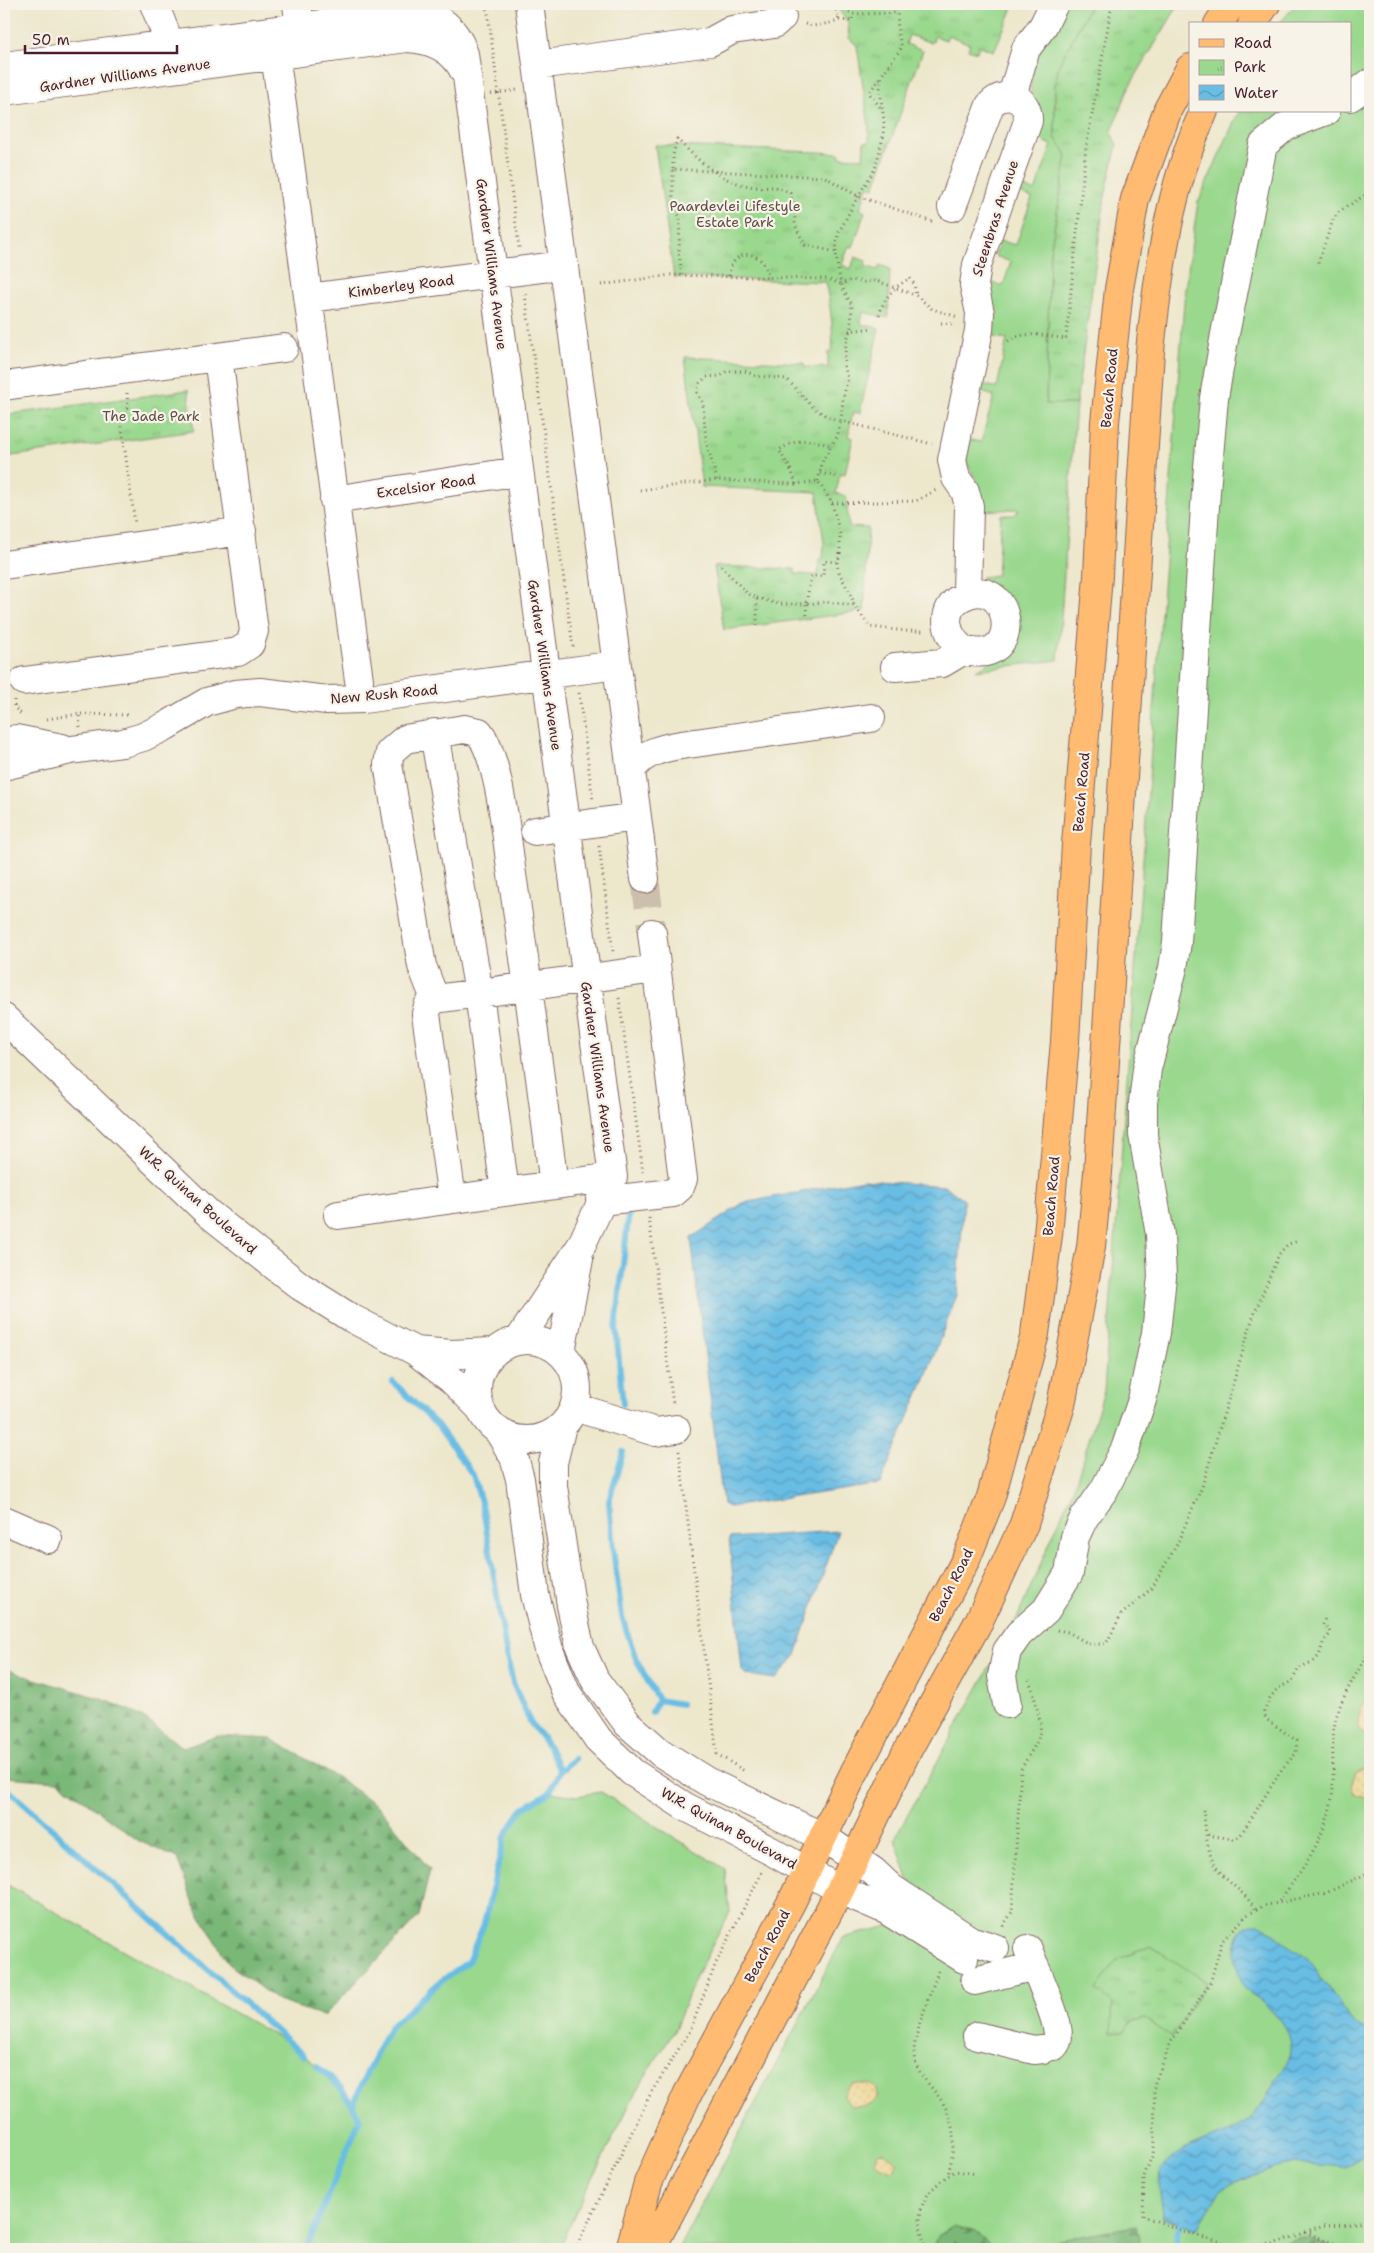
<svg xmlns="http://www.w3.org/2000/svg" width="1374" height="2253" viewBox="0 0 1374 2253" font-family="'Shantell Sans',sans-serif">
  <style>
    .grass { fill: #99d88d; stroke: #727c5c }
    .forest { fill: url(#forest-firs); stroke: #626c52 }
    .sand { fill: url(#sand-dots); stroke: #9c7c64 }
    .park { fill: url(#park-tufts); stroke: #727c5c }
    .water { fill: url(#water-waves); stroke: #596e88 }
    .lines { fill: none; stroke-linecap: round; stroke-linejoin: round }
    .stream { stroke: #68bde4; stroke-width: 6 }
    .minor-tunnel { stroke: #ccbfac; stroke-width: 28; stroke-dasharray: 28 14; stroke-linecap: butt }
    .minor-casing { stroke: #836563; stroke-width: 30 }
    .major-casing { stroke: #836563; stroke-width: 30 }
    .path { stroke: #836563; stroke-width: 3; stroke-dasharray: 1 4; stroke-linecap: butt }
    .minor { stroke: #fff; stroke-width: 28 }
    .major { stroke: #ffbb71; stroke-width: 28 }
    .labels { text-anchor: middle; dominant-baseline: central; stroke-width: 4.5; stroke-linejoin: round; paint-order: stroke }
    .street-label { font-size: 14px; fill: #4a1f2b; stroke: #f7f3e8 }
    .park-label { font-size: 14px; fill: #5e4d44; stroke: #f7f3e8 }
  </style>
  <defs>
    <pattern id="forest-firs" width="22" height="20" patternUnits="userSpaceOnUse" patternTransform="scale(1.25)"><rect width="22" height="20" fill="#7ab878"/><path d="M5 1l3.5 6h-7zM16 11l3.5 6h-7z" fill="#669563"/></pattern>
    <pattern id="sand-dots" width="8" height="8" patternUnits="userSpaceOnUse" patternTransform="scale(1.25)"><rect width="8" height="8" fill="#eeda9e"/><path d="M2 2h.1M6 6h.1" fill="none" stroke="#cebb88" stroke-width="1.8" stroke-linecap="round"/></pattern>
    <pattern id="park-tufts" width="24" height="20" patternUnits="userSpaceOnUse" patternTransform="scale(1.25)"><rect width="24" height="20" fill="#99d88d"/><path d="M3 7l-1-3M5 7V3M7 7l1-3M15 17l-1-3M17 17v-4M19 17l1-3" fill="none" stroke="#85b97a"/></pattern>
    <pattern id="water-waves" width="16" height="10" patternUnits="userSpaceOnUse" patternTransform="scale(1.25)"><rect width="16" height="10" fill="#68bde4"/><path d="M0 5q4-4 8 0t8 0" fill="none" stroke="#5899b9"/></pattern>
  </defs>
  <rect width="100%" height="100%" fill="#f7f3e8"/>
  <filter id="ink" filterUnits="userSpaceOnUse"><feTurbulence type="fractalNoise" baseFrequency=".02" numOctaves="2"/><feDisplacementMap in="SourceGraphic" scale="10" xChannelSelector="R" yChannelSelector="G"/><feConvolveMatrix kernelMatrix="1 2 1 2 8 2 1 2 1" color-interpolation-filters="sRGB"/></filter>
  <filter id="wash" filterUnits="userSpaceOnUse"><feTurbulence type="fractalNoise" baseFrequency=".0096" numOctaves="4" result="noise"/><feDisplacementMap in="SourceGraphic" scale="20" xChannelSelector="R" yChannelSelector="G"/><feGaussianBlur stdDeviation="1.12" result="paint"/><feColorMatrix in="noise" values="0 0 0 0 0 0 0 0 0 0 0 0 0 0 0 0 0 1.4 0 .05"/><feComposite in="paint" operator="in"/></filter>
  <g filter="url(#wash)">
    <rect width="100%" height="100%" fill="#ede7cc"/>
    <path class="grass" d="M1065,4H1091L1059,65L1055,86V137L1067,155L1050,253L1046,403L1076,404L1058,660L976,670L1007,653L987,583L981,577L997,575L1001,515H1015L1019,509L982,511L975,478L964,457L967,439L981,442L994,396L978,391L980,384L997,388L1007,339L994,337L992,303L986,281L1003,286L1011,262L995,256L1000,241L1016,245L1032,198L1020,193L1022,187L1035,191L1052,145L1036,138C1034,117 1029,94 1032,73C1036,49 1053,25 1065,4Z
      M1296,4H1370V2249H678L843,1938L888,1926L926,1902L908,1879L895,1838L1018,1616L1076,1482L1104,1391L1185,289L1198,202L1239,111H1350V24H1279Z
      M550,1792L577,1796L601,1792L725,1869L730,1912L697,1974L675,2029L639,2086L576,2211L560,2249H4V1883L290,2044L337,2082L353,2105L368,2070L389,2028L440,1982L468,1962L484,1924L505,1836L522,1809Z"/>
    <path class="forest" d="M4,1668C44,1685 89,1691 129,1710C148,1719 166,1735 183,1748L217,1736L271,1739L337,1777L380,1808L430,1870L419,1916L324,2016L278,2001L229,1964L195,1907L177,1858L139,1841L58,1781L4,1777Z
      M954,2226L976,2232L996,2249H932L939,2235Z
      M1136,2226L1139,2239L1136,2249H1026L1027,2246Z
      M1298,2238H1311L1336,2249H1266Z"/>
    <path class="sand" d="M1370,1696V1735H1366L1358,1728C1357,1717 1362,1704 1370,1696Z
      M1364,1769L1370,1771V1803L1365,1797L1354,1793L1351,1785L1356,1772Z
      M855,2083L871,2085L877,2089V2098C871,2105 860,2108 851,2106L844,2097C844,2090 848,2086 855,2083Z
      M884,2152L898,2162L894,2170L882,2168L874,2163L877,2153Z"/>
    <path class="park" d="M835,4H1012V10L994,51L979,46L977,52L968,49L970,44L948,35L946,40L935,36L932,43L909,35L906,44L923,50L874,188L868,186L860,209L865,212L853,247L849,246L842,265L851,269L855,257L866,261L865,266L878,270L880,265L890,269L888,318L863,312L861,324L879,328L860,413L853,412L848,436L853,438L845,474L840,473L836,493L846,496L849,527L868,528L864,611L724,630L714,566L795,569V574L818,575L819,559H823L824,543L817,492L702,487L685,357L804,363V367L828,368V352L832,351C834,328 830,304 825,282L674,277L655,145L839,153L840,157L863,158L864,142H869V126L857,46L849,38L848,23Z
      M1091,4H1179L1129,87L1111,133L1117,145L1105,196L1076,404H1046L1050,253L1067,155L1055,137V86L1059,65Z
      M188,390L194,431L4,457V415Z
      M1151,1946L1207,1982L1172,2037L1145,2019L1132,2022L1124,2032L1111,2033L1113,2003L1096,1991L1116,1960Z"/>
    <path class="water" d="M863,1180L945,1186L964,1200L957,1295L924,1381L880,1484L729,1507L723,1504L691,1238L743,1203Z
      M838,1531L796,1655L776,1679L746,1675L742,1671L729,1538Z
      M1258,1924C1270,1929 1276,1937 1286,1944C1295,1950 1304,1954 1311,1963C1316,1968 1318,1973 1321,1979C1323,1983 1329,1987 1331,1991C1346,2012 1345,2020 1370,2032V2153L1345,2167L1295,2163L1277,2167L1233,2184L1221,2189L1197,2230L1163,2218C1163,2205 1157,2186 1160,2173C1167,2147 1227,2138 1247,2121C1260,2110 1269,2093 1277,2078C1282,2071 1290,2060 1291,2051C1293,2032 1276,2014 1263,2003C1258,1999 1252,1996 1248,1992C1236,1978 1227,1936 1247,1926C1250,1924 1255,1924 1258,1924Z"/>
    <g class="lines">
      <path class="stream" d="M623,1404L616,1328L629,1210
        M623,1452L609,1501L613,1549L622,1617L636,1659L658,1700L652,1712
        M658,1700L681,1704
        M560,1771L574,1759
        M4,1786L304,2056
        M353,2105L368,2070L389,2028L440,1982L468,1962L484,1924L505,1836L522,1809L550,1792L560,1771L549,1747L530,1722L513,1683L505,1645L483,1509L473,1475L438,1426L393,1382
        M306,2249L360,2119C349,2097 336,2082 317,2066
        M1175,2249L1177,2233L1183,2218"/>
    </g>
  </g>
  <g filter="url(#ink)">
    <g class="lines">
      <path class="minor-tunnel" d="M645,879L652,933"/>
      <g class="minor-casing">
        <path id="minor" d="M154,4L170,44
          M297,4L302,45
          M529,4L631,771
          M275,55C305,263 330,472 359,680
          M538,65L710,42L732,30L774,24L782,17
          M4,66L413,12C439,15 456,29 464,54L613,1177L581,1246L519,1340
          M4,91L407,38C432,39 454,49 465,73
          M1012,96L1026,49L1043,26L1054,4
          M1350,97L1370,83
          M952,207L990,105C1006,88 1029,98 1028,121L977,265L974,285L980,313L979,330L952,460L956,478L965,491L969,506L967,594
          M309,298L564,265
          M4,386L284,348
          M334,500L519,471
          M4,565L242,531
          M895,667L942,663L964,650C1027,669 1012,570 962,597C939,609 945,637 964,650
          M24,681L238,652L250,644L254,631L218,357
          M434,733L479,993L505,1192
          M16,739L62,748
          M8,765L71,750L123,743L143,737L166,726L207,702L235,694L260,692L327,700L363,699L617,665
          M535,831L637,817
          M645,879L631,771C641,753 662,748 681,745L871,718
          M435,999L422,966L388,764L390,752L405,739L464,729L479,732C499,759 506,832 511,868C527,973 540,1079 554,1185
          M4,1018L208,1213L300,1286L351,1318L415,1351L452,1380L479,1407
          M452,1199L426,1014L428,1006L435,999L656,969
          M600,1201L673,1193L680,1187L683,1179L652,933
          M338,1215L613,1177
          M477 1390a50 50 0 1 1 100 0a50 50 0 1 1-100 0Z
          M415,1351L452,1354L492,1352
          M561,1352L579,1259
          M574,1407L656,1432L676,1429
          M562,1426L553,1463V1486L571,1605L580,1647L595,1680L628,1724L661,1753L706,1781L823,1837L873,1871L891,1888L970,1940L995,1948
          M499,1432L514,1457L520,1479L535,1595L549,1650L566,1692L598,1739L632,1772L684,1806L773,1852L840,1890L886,1910L964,1959
          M4,1520L48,1539
          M1007,1704L1002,1676L1007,1651L1019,1634L1046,1610L1069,1573L1075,1537L1084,1518L1104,1490L1125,1449L1142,1400L1156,1333L1162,1277L1160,1235L1143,1135V1103L1147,1069L1173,968L1177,942L1206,491L1214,398L1225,334L1263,145L1286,126L1326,111
          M1028,1949C1035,1969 1058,2017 1058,2035C1058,2040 1057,2043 1054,2046
          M975,1981L1035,1966
          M977,2036L1034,2050L1043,2049"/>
      </g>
      <g class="major-casing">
        <path id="major" d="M1218,24L1232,4
          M1252,24L1266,4
          M630,2249L648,2183L687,2095L792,1901L854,1773L967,1557L991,1497L1035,1334L1048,1235L1065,1041L1076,844L1098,576L1105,422L1119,289L1135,199L1168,109L1190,68
          M651,2249L840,1890L905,1755L979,1621L1024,1524L1061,1405L1091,1247L1098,1172L1150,351C1159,267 1169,189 1204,111"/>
      </g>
      <path class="path" d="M485,4L488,14L519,248
        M846,4V11L852,14L897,13
        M897,7L955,6V4
        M839,20L852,21V14
        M805,24L813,26L836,22L840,17L832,4
        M491,94L517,90
        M880,107L869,93L881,76
        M673,169V155L677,139C700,162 721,183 756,187C773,189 773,183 790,193L795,213V225L805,245L836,252C838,272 840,289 852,304L851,327L846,343L844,366L848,378L843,398L841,421L932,444
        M836,252L838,234L858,196L875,169L883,137L884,121L880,90L882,75L902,47L898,34L897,4
        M1318,263L1333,220L1340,211L1370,192
        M682,275L679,253L680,218L673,200V169L825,177L858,196L933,222
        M729,276C731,247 765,247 768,278
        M601,285L671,275L827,279L841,284L851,280L864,282L877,281L917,296L932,309L958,317
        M525,294L573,647
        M879,315C885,296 893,288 910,278L914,284L916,295
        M941,323L956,324
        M849,331L873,328
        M1008,341C1024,330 1048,336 1066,339L1086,148L1112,4
        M127,393L128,407L121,421L135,524
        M820,473L838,477
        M717,480L706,441L703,403L697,392L700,383L706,377L721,376L727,371H745L756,376L787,379C805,398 815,415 841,421L837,437L831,446
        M818,481L822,462L831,446C811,438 798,438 779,450L792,472L796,484L818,481L832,503L840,534V555L837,562L824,561L823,576H811L806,604L824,602L854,605L870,627L907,631H924
        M640,490L717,480L796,484
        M832,503L916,501L936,490
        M837,562C838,578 851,589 854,605
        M721,566L747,593L757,598V625
        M757,598L779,604H806L807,619
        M579,693L593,801
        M14,700V707L22,715
        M47,719L79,714
        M80,727L79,714L127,715
        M599,846L613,952
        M619,998L643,1172
        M649,1218L673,1405
        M679,1451L717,1754L746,1772
        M1057,1630L1068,1632L1089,1644H1106L1121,1615L1151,1589L1176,1546L1202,1487L1253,1317L1279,1254L1288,1244L1299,1241
        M1203,1810C1206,1827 1206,1852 1216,1867C1227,1884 1246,1891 1255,1910
        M1208,1835L1233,1839L1240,1836L1282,1769L1296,1753L1297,1741L1266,1719L1264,1712L1270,1698L1277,1689L1292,1681L1299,1668L1314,1661L1319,1656L1323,1643L1330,1634L1329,1629L1323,1625L1325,1618
        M1370,1872L1326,1893L1263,1906L1247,1915L1222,1941L1210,1983L1171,2042L1154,2085L1155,2141L1153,2154L1144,2176L1143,2216L1197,2236L1239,2246L1273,2244L1324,2226L1347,2225L1370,2219
        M1279,1901C1305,1867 1330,1831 1333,1788C1334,1763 1330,1739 1337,1715C1344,1692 1359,1670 1370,1650
        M1003,1926L1012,1912L1021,1769L1038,1740L1041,1725L1033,1691L1029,1680
        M938,1971C932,1991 912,2037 914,2056C916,2070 926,2081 935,2092C957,2119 956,2143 948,2175
        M1305,2232L1350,2249
        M575,2249L651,2093L690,2031L716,1963L762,1872
        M926,2249C913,2211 921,2193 955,2171L977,2174"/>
      <use href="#minor" class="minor"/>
      <use href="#major" class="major"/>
    </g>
  </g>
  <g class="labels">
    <g class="street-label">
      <text transform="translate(125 75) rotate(-8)">Gardner Williams Avenue</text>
      <text transform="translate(995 218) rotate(-72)">Steenbras Avenue</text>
      <text transform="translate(492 264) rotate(83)">Gardner Williams Avenue</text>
      <text transform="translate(401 286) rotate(-7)">Kimberley Road</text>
      <text transform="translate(1109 388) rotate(-85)">Beach Road</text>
      <text transform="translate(426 486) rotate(-8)">Excelsior Road</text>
      <text transform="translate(545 665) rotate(82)">Gardner Williams Avenue</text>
      <text transform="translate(384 694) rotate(-5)">New Rush Road</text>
      <text transform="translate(1081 792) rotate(-85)">Beach Road</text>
      <text transform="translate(598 1067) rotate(82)">Gardner Williams Avenue</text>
      <text transform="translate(1051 1196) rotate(-85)">Beach Road</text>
      <text transform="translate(198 1200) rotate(42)">W.R. Quinan Boulevard</text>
      <text transform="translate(951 1585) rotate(-63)">Beach Road</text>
      <text transform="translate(729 1828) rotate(29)">W.R. Quinan Boulevard</text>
      <text transform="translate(767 1946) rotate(-62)">Beach Road</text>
    </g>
    <g class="park-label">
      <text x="735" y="206">Paardevlei Lifestyle<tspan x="735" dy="16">Estate Park</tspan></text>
      <text x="151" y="416">The Jade Park</text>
    </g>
  </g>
  <rect width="1374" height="2253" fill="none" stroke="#f7f3e8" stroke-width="20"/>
  <rect x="1189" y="22" width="162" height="90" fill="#f7f3e8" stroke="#b29e9c"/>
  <rect x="1199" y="39" width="25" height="8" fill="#ffbb71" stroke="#b29e9c"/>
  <text x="1234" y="48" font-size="15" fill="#4a1f2b">Road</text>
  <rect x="1199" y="60" width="25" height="15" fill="url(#park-tufts)" stroke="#b29e9c"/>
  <text x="1234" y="72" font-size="15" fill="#4a1f2b">Park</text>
  <rect x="1199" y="85" width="25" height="15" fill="url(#water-waves)" stroke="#b29e9c"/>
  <text x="1234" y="98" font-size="15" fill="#4a1f2b">Water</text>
  <path d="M25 45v8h152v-8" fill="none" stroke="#4a1f2b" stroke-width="2.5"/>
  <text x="32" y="45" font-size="15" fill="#4a1f2b" stroke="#f7f3e8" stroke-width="4" paint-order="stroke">50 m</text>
</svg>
